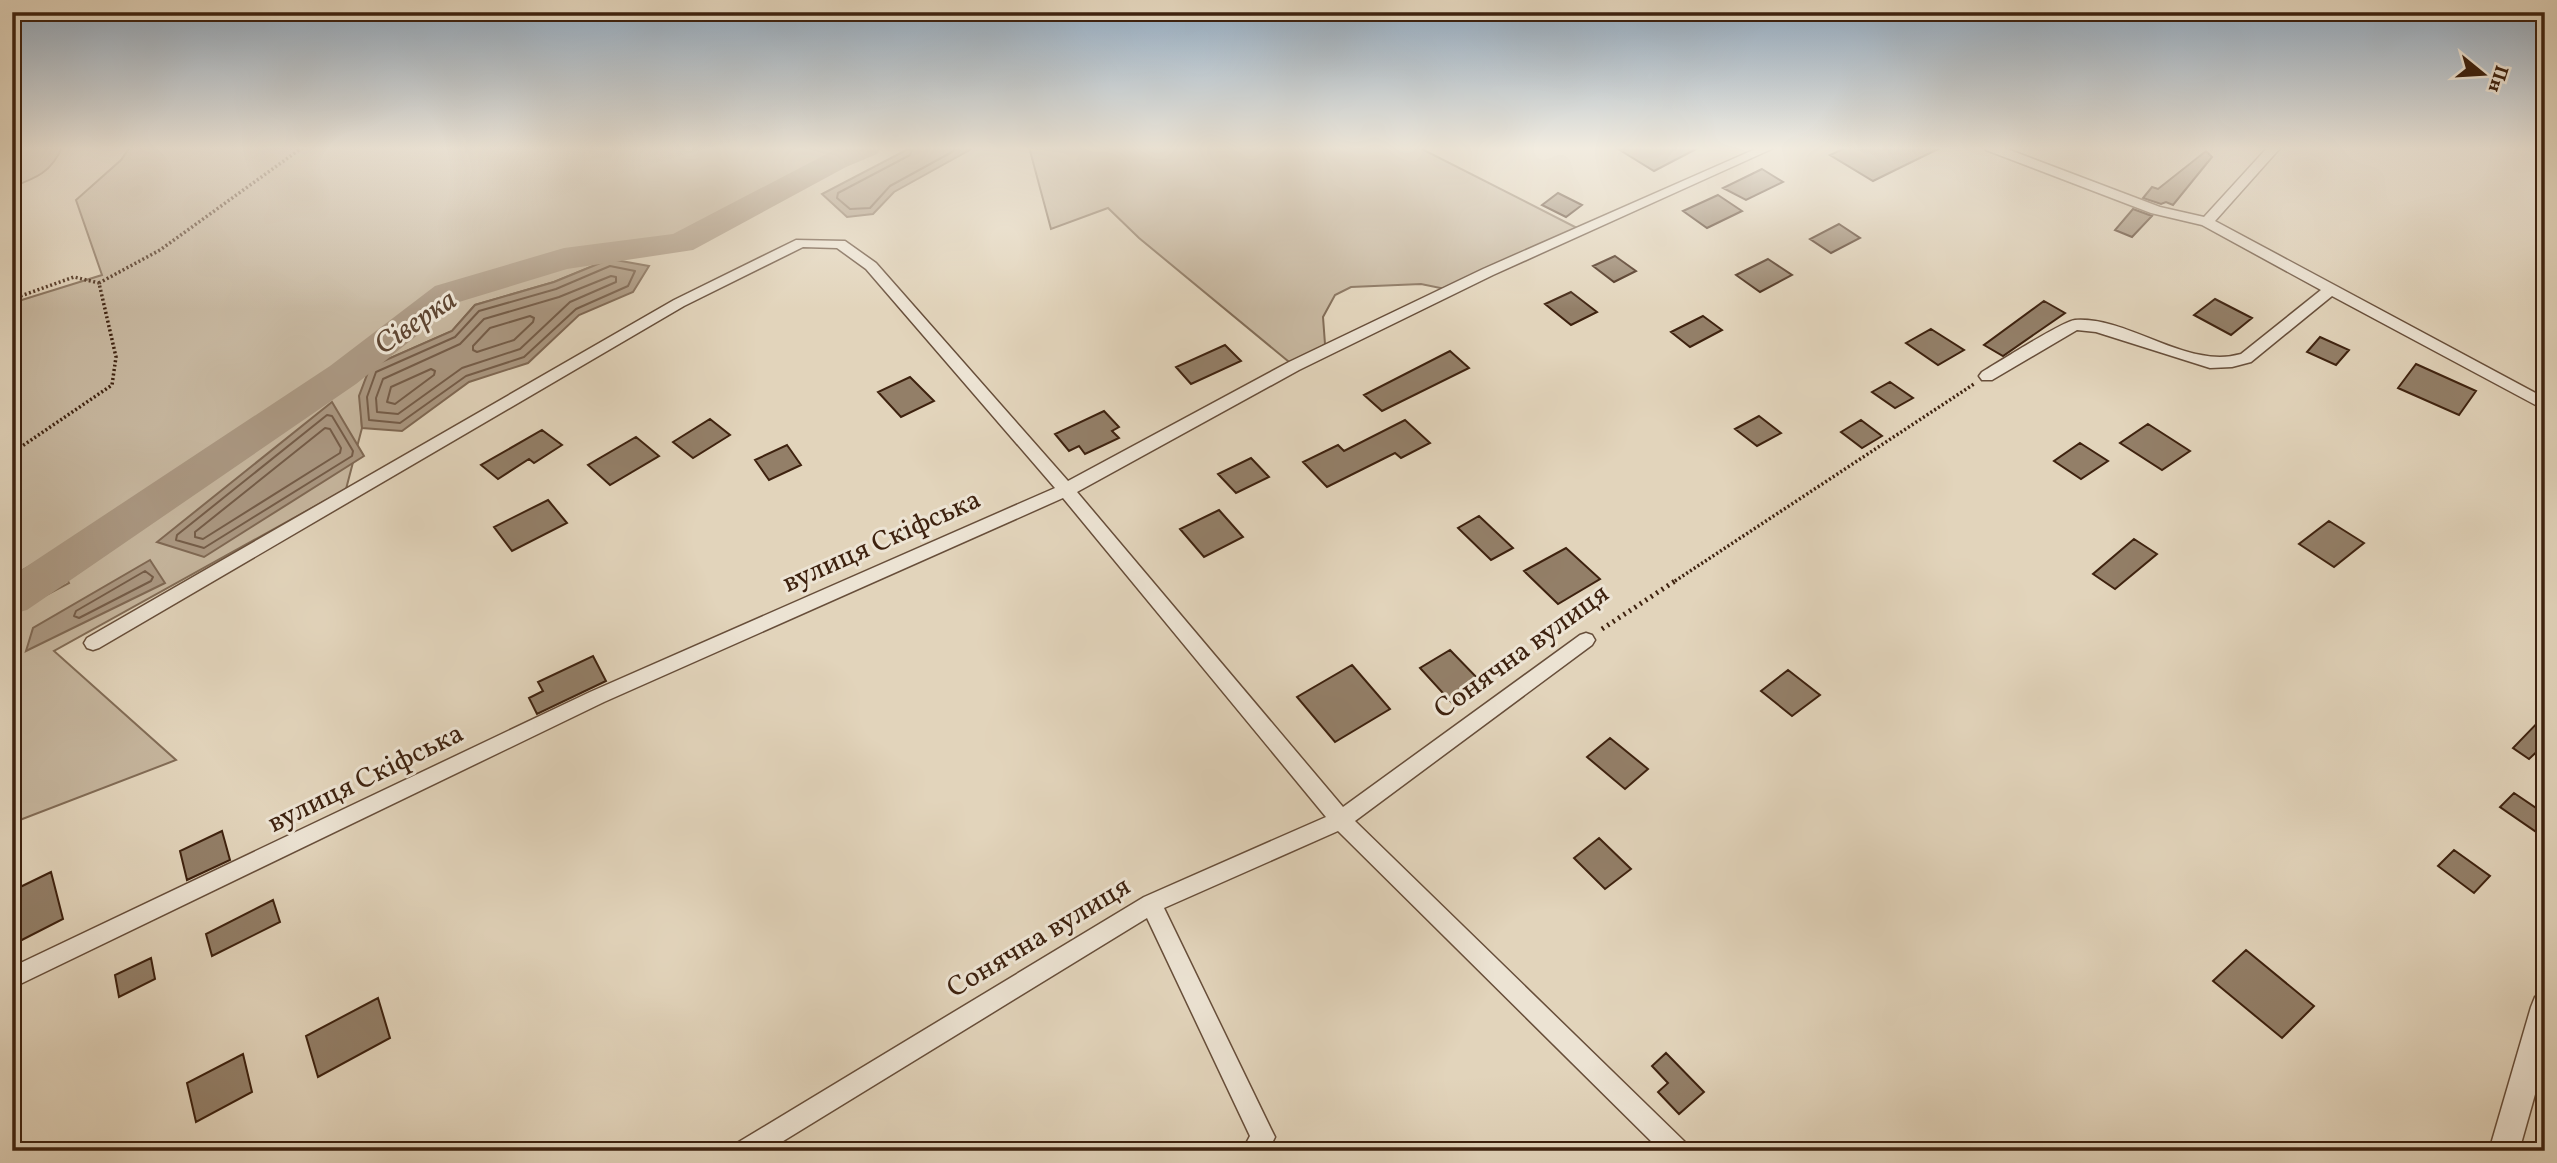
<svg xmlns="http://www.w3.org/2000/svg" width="2557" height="1163" viewBox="0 0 2557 1163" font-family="Vollkorn,serif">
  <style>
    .green { fill: #c6b69e; stroke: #826c56; stroke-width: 2 }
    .water { fill: #aa9781; stroke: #7f6853; stroke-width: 2 }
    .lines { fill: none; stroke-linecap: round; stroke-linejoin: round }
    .shore { stroke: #745c48; stroke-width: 2 }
    .river { fill: #aa9781; fill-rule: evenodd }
    .building { fill: #937f68; stroke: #3e220f; stroke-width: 2 }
    .minor-casing { stroke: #674e3a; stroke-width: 3 }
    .tertiary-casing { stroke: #674e3a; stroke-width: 3 }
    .path-far1 { stroke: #3e220f; stroke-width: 3.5; stroke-dasharray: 2 2.5; stroke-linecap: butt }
    .path { stroke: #3e220f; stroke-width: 5; stroke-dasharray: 2 4.5; stroke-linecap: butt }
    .minor { fill: #ece3d3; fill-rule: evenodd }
    .tertiary { fill: #ece3d3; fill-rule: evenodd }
    .labels { text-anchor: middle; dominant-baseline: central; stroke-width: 6; stroke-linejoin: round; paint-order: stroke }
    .street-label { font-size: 28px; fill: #3e220f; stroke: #ece3d3 }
    .water-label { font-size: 30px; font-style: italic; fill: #5e4531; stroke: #ece3d3 }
  </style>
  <rect width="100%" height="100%" fill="#e2d4bb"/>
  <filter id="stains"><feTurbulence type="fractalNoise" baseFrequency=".00286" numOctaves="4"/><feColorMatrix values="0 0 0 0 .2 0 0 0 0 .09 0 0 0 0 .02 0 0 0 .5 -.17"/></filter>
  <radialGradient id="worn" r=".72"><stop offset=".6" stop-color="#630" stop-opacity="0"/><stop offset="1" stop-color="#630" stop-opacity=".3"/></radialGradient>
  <path class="green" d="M12,147H62C52,172 36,178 12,187Z
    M130,147H866L835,160L681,243L610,259L554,282L475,305L452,331L370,367L360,396L362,428L346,489L54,651L176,760L12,823V613L69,583L54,553L12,576V303L102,275L76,200L121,160Z
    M1029,147H1418L1581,230L1450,290L1421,284L1351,287L1335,295L1323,317L1325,344L1294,366L1139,238L1108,208L1051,229Z"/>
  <path class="water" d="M912,147H975L894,192L873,214L847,217L822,194Z
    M610,259L649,266L633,292L579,315L528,363L469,382L402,431L362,428L359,396L370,367L452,331L475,305L554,282Z
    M332,402L364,456L204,557L157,542Z
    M150,560L165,583L26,651L33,628Z"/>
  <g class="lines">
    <path class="shore" d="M913,147L910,155L838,193L837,198L850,209L870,208L890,186L961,147
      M610,266L635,271L628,286L576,309L524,357L466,376L400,423L369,420L367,397L376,372L455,337L479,311L556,289Z
      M611,276L616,277V282L570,302L520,349L462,368L398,414L377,412L376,398L383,379L460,344L484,319L559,297Z
      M530,316L534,318L533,322L514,340L477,352L473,350V346L490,328Z
      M431,369L435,371L434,375L395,404L387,402L391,387Z
      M327,415L332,416L353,451L352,456L204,548L176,540L177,535Z
      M325,428L330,429L341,448L340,453L203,539L195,537V532Z
      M145,571L153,577L151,581L79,618L74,616L76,611Z"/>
    <path class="river" d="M840,147H882L877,154L846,167L693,250L567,269L459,302L356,384L27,610L12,614V576L330,366L435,286L564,248L673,234Z"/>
  </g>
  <path class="building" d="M1615,147H1700L1654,171Z
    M1847,147H1942L1873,181L1830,155Z
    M2206,151L2212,157L2173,205L2166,202L2161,204L2143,198L2152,187L2158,189Z
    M1762,169L1783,182L1746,200L1723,188Z
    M1558,193L1582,205L1566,217L1542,205Z
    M1718,195L1742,211L1707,228L1683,211Z
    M2133,209L2152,216L2132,237L2115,230Z
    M1839,224L1860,238L1831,253L1810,239Z
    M1615,256L1636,271L1614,282L1593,266Z
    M1768,259L1792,275L1760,292L1736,275Z
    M1571,292L1597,312L1571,325L1545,304Z
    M2215,299L2252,318L2231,335L2194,315Z
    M2044,301L2065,313L2003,356L1984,345Z
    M1703,316L1722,330L1690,347L1671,332Z
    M1931,329L1964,350L1938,365L1906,343Z
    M2320,337L2349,350L2336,365L2307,352Z
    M1225,345L1241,361L1191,384L1176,367Z
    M1450,351L1469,368L1382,411L1364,395Z
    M2416,364L2476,391L2459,415L2398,388Z
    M910,377L934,401L901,417L878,392Z
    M1890,382L1913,398L1895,408L1872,392Z
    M1104,411L1119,427L1112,431L1119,438L1085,454L1079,446L1069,451L1055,434Z
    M1759,416L1781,433L1757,446L1735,429Z
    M710,419L730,435L693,458L673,442Z
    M1405,420L1430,443L1401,458L1395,453L1327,487L1303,462L1338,445L1344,451Z
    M1861,420L1882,436L1862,448L1841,432Z
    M2148,424L2190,451L2162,470L2120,443Z
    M542,430L562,445L534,463L529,459L498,479L481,465Z
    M636,437L659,456L610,485L588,465Z
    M2080,443L2108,461L2081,479L2054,461Z
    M787,445L801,465L769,480L755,460Z
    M1251,458L1269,477L1236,493L1218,474Z
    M548,500L567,523L512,551L494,527Z
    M1219,510L1243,537L1204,557L1180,529Z
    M1479,516L1513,548L1491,560L1458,528Z
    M2329,521L2364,543L2334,567L2299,544Z
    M2134,539L2157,554L2115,589L2093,574Z
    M1566,548L1600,579L1558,604L1524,571Z
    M1450,650L1483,684L1452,703L1420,668Z
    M593,656L606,681L537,714L529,698L543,691L538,682Z
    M1352,665L1390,709L1335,742L1297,697Z
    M1788,670L1820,695L1792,716L1761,691Z
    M2545,715V744L2529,759L2513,748Z
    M1610,738L1648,769L1625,789L1587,757Z
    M2514,793L2545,814V838L2500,807Z
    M222,831L230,860L187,880L180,851Z
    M1599,838L1631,869L1605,889L1574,858Z
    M2454,850L2490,876L2474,893L2438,866Z
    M51,872L63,919L12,945V891Z
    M273,900L280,922L212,956L206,934Z
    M2246,950L2314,1006L2282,1038L2213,981Z
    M151,958L155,979L119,997L115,975Z
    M378,998L390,1038L318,1077L306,1036Z
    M1666,1053L1704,1092L1679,1114L1658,1092L1668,1083L1652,1066Z
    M243,1054L252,1092L196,1122L187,1083Z"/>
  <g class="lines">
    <g class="minor-casing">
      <path id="minor" d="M1760,147H1776L1493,275L1299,370L1077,492L1343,807L1580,635L1586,633L1592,635L1595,640L1592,645L1355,821L1686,1143L1690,1151H1661L1338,831L1164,908L1271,1129L1275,1137L1268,1151H1242L1250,1136L1147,918L767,1151H733L737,1143L1144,897L1326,817L1063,498L604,702L12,988V967L590,692L1055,488L866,269L837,248L803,247L684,306L99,648L93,650L87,648L84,643L87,638L674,300L796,240L845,241L876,263L1068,481L1289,362L1483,269Z
        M1985,147H2002L2160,207L2204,217L2268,147H2281L2215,221L2545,398V410L2332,296L2251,362L2232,367L2210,368L2096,332L2077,330L1992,380H1982L1979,376L1982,372C1997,363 2063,321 2075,320C2128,316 2187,370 2241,354L2321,290L2202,225L2151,213L1986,150Z"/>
    </g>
    <g class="tertiary-casing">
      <path id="tertiary" d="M2545,993V1059L2519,1151H2489L2531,1007L2535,997Z"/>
    </g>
    <path class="path-far1" d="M12,299L74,277L99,283
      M12,453L112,385L116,357L99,283L160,250L303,147
      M1675,581L1974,384"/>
    <path class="path" d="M1602,629L1678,579"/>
    <use href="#minor" class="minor"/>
    <use href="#tertiary" class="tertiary"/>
  </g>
  <linearGradient id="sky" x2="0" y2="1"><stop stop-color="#8fa8bf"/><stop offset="0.48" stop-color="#f2ece0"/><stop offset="1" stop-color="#f2ece0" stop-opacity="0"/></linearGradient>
  <rect width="2557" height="309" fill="url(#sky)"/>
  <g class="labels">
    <g class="street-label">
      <text transform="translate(882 542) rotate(-24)">вулиця Скіфська</text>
      <text transform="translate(1522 652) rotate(-36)">Сонячна вулиця</text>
      <text transform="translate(366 779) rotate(-26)">вулиця Скіфська</text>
      <text transform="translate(1039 938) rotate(-31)">Сонячна вулиця</text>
    </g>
    <g class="water-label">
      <text transform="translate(416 323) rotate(-34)">Сіверка</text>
    </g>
  </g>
  <rect width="2557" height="1163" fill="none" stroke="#e2d4bb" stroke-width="42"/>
  <rect x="14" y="14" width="2529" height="1135" fill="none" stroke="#3e220f" stroke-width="3.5"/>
  <rect x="21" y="21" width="2515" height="1121" fill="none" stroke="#3e220f" stroke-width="2"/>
  <g transform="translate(2483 74) rotate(108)" stroke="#ece3d3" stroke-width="5" paint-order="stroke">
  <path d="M0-5L12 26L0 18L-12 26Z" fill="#3e220f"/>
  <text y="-10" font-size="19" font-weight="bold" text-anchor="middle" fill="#3e220f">Пн</text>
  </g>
  <rect width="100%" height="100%" filter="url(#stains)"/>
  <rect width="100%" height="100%" fill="url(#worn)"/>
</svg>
